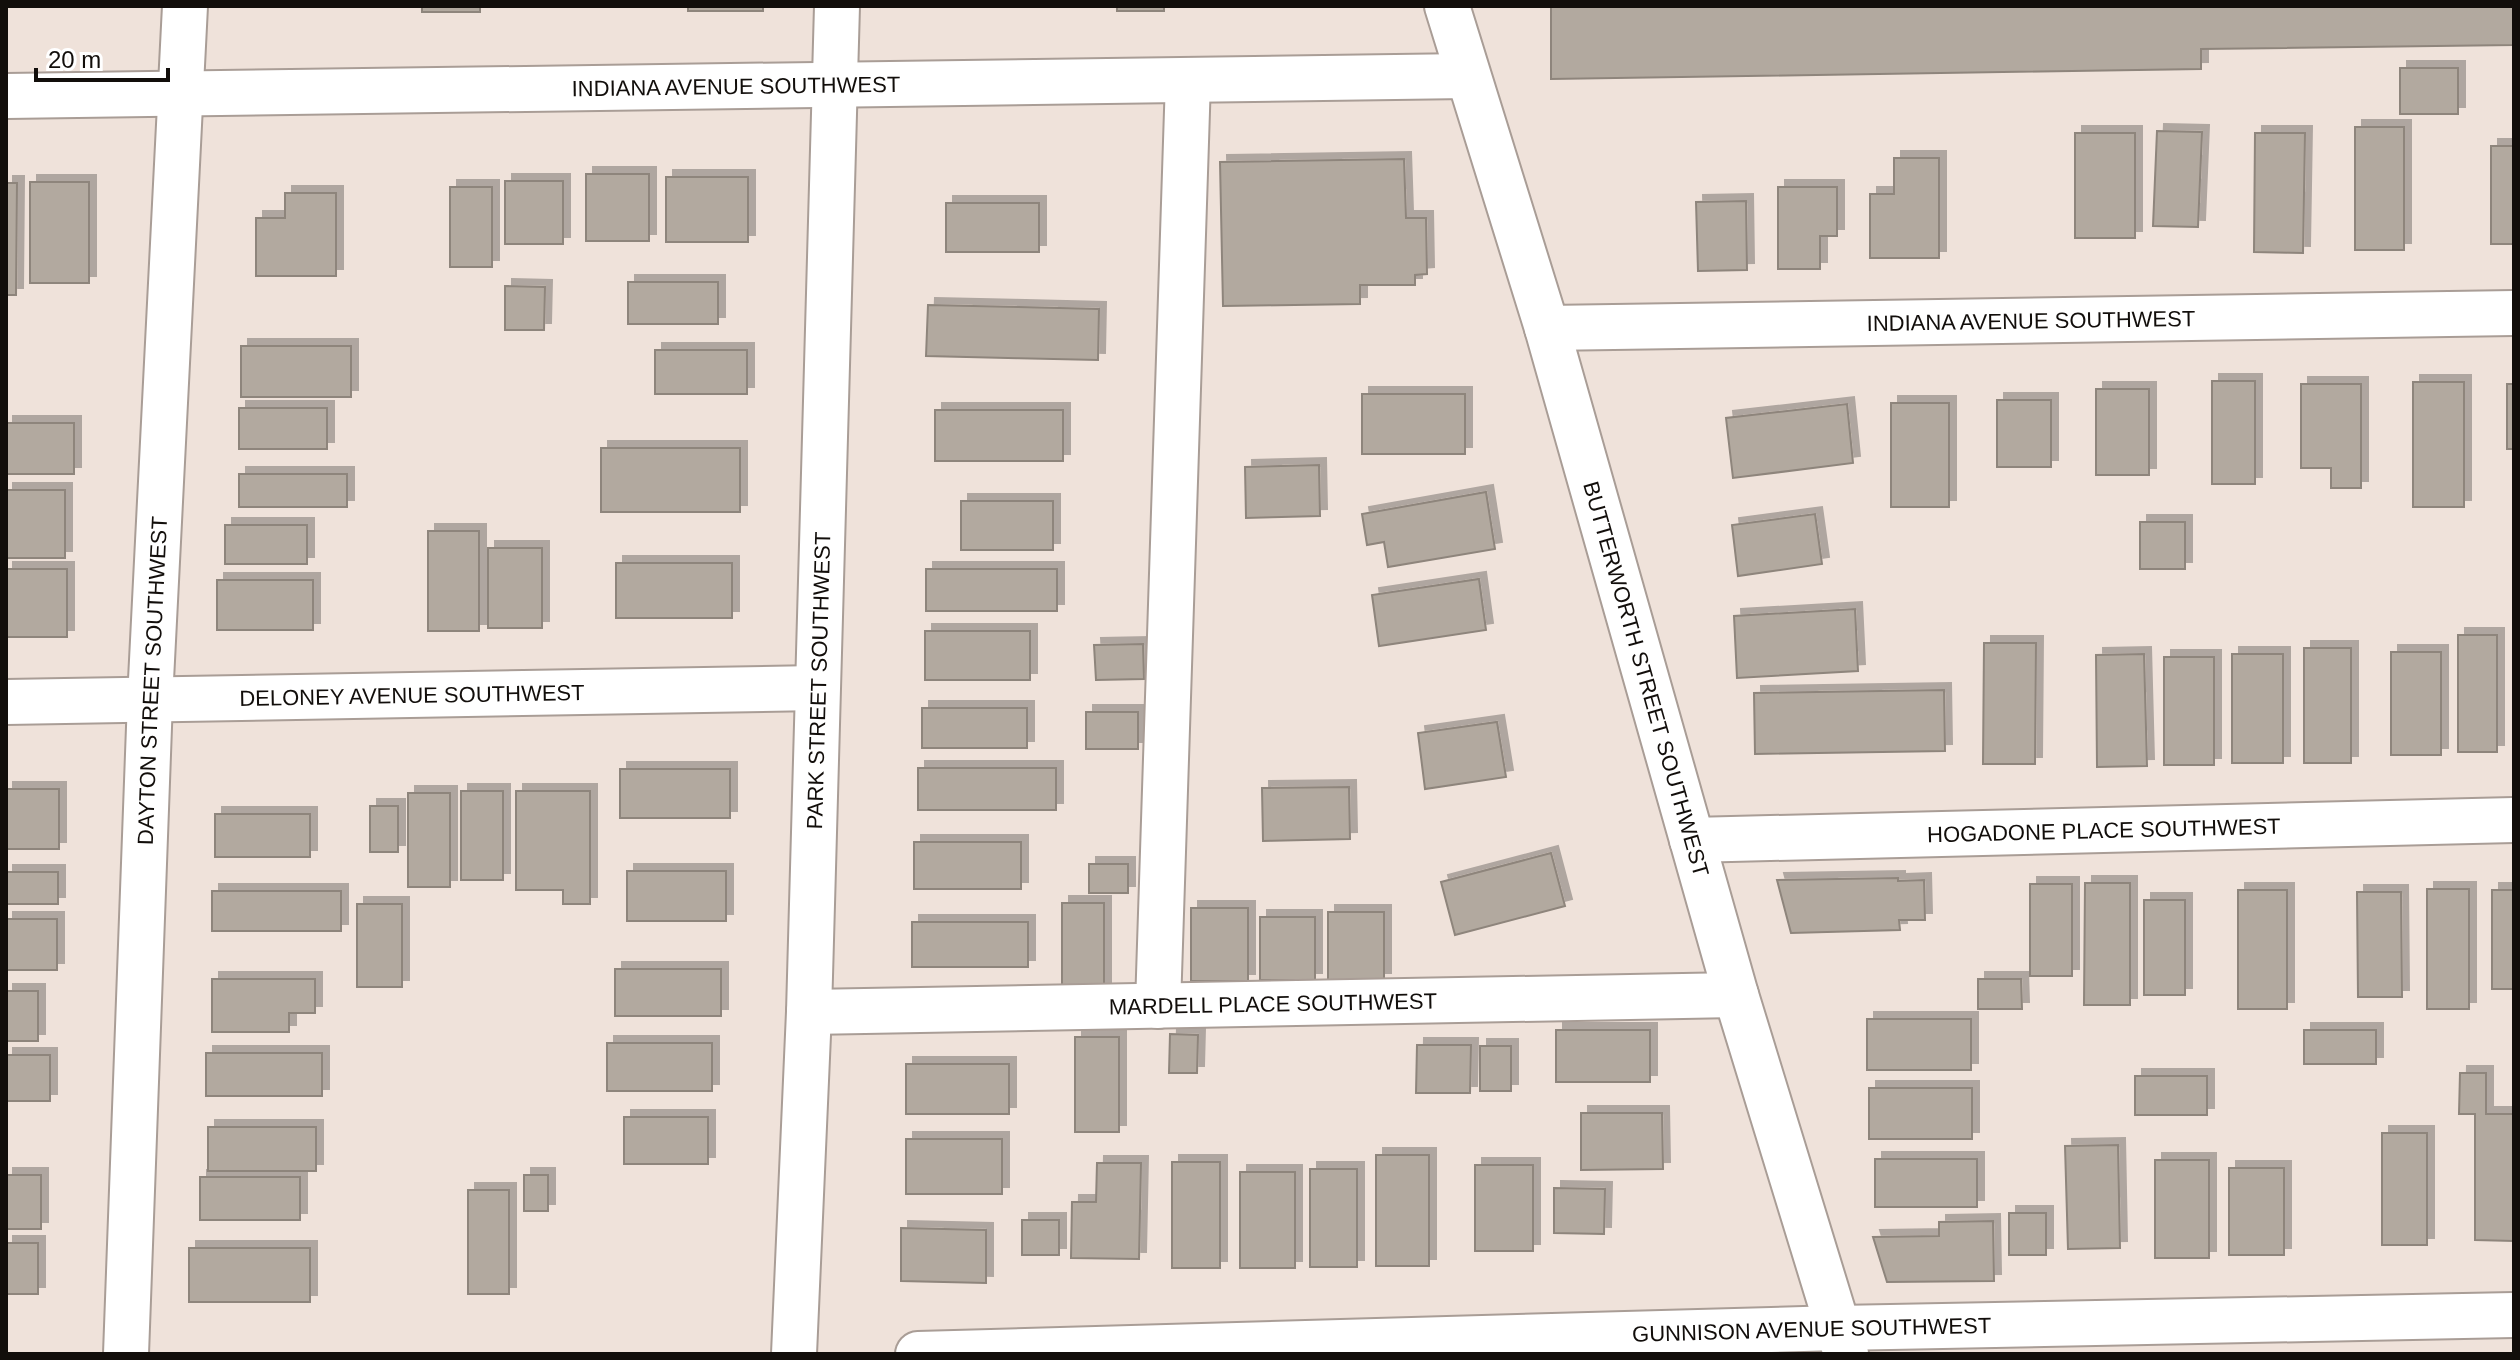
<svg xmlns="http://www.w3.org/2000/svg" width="2520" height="1360" viewBox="0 0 2520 1360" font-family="Helvetica,sans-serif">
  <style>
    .building { fill: #b2a99f; stroke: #8e857c; stroke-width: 2; filter: url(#shadow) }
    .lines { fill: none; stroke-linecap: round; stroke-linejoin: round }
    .minor-casing { stroke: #a99d96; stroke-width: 48 }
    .minor { stroke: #fff; stroke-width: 44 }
    .labels { text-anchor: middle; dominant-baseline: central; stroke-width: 7; stroke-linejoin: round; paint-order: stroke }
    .street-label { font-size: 22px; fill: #120e0b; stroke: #fff }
  </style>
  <defs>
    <filter id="shadow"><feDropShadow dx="7" dy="-7" stdDeviation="0" flood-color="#0004"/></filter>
  </defs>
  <rect width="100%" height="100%" fill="#efe2da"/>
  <path class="building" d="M422,6H480V12H422Z
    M688,6H763V11H688Z
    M1117,6H1164V11H1117Z
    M1551,6H2514V45L2201,49V69L1551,79Z
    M2400,68H2458V114H2400Z
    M2355,127H2404V250H2355Z
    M2157,131L2202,132L2198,227L2153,226Z
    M2075,133H2135V238H2075Z
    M2255,133H2305L2303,253L2254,252Z
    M2491,146H2514V244H2491Z
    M1894,158H1939V258H1870V194H1894Z
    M1404,159L1406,218H1426L1427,274L1415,275V285H1360V304L1223,306L1220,162Z
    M586,174H649V241H586Z
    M666,177H748V242H666Z
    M505,181H563V244H505Z
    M30,182H89V283H30Z
    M6,183H17L16,295H6Z
    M450,187H492V267H450Z
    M1778,187H1837V236H1820V269H1778Z
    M285,193H336V276H256V218H285Z
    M1746,201L1747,270L1698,271L1696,202Z
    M946,203H1039V252H946Z
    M628,282H718V324H628Z
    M505,286L545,287L544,330H505Z
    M928,305L1099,309L1098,360L926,356Z
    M241,346H351V397H241Z
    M655,350H747V394H655Z
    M2212,381H2255V484H2212Z
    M2413,382H2464V507H2413Z
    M2301,384H2361V488H2331V468H2301Z
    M2507,384H2514V449H2507Z
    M2096,389H2149V475H2096Z
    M1362,394H1465V454H1362Z
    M1997,400H2051V467H1997Z
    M1891,403H1949V507H1891Z
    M1847,404L1853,463L1733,478L1726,418Z
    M239,408H327V449H239Z
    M935,410H1063V461H935Z
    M6,423H74V474H6Z
    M601,448H740V512H601Z
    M1319,465L1320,516L1246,518L1245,467Z
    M239,474H347V507H239Z
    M6,490H65V558H6Z
    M1486,492L1495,549L1388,567L1384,542L1367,545L1362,514Z
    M961,501H1053V550H961Z
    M1815,514L1822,564L1738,576L1732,525Z
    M2140,522H2185V569H2140Z
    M225,525H307V564H225Z
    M428,531H479V631H428Z
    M488,548H542V628H488Z
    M616,563H732V618H616Z
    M6,569H67V637H6Z
    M926,569H1057V611H926Z
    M1479,579L1486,630L1379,646L1372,595Z
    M217,580H313V630H217Z
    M1855,609L1858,671L1737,678L1734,616Z
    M925,631H1030V680H925Z
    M2458,635H2497V752H2458Z
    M2513,641H2514V750H2513Z
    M1984,643H2036L2035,764H1983Z
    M1143,644L1144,679L1096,680L1094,645Z
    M2304,648H2351V763H2304Z
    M2391,652H2441V755H2391Z
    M2144,654L2147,766L2097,767L2096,655Z
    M2232,654H2283V763H2232Z
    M2164,657H2214V765H2164Z
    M1944,690L1945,751L1755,754L1754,693Z
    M922,708H1027V748H922Z
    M1086,712H1138V749H1086Z
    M1497,722L1506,777L1425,789L1418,733Z
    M918,768H1056V810H918Z
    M620,769H730V818H620Z
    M1349,787L1350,839L1263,841L1262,788Z
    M6,789H59V849H6Z
    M461,791H503V880H461Z
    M516,791H590V904H563V890H516Z
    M408,793H450V887H408Z
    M370,806H398V852H370Z
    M215,814H310V857H215Z
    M914,842H1021V889H914Z
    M1551,853L1565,906L1455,935L1441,882Z
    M1089,864H1128V893H1089Z
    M627,871H726V921H627Z
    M6,872H58V904H6Z
    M1898,878V881L1924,880L1925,920H1899L1900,930L1791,933L1777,880Z
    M2085,883H2130V1005H2084Z
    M2030,884H2072V976H2030Z
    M2427,889H2469V1009H2427Z
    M2238,890H2287V1009H2238Z
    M2492,890H2514V989H2492Z
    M212,891H341V931H212Z
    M2357,892H2401L2402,997H2358Z
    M2144,900H2185V995H2144Z
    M1062,903H1104V993H1062Z
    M357,904H402V987H357Z
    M1191,908H1248V981H1191Z
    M1328,912H1384V980H1328Z
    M1260,917H1315V980H1260Z
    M6,919H57V970H6Z
    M912,922H1028V967H912Z
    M615,969H721V1016H615Z
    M212,979H315V1013H289V1032H212Z
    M1978,979H2021L2022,1009H1978Z
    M6,991H38V1041H6Z
    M1867,1019H1971V1070H1867Z
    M1556,1030H1650V1082H1556Z
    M2304,1030H2376V1064H2304Z
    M1170,1034L1198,1035L1197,1073H1169Z
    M1075,1037H1119V1132H1075Z
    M607,1043H712V1091H607Z
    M1417,1045H1471L1470,1093H1416Z
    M1480,1046H1511V1091H1480Z
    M206,1053H322V1096H206Z
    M6,1055H50V1101H6Z
    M906,1064H1009V1114H906Z
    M2460,1073H2486V1114H2514V1241L2475,1240V1114H2459Z
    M2135,1076H2207V1115H2135Z
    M1869,1088H1972V1139H1869Z
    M1581,1113H1662L1663,1169L1581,1170Z
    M624,1117H708V1164H624Z
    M208,1127H316V1171H208Z
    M2382,1133H2427V1245H2382Z
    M906,1139H1002V1194H906Z
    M2118,1145L2120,1248L2068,1249L2065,1146Z
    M1376,1155H1429V1266H1376Z
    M1875,1159H1977V1207H1875Z
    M2155,1160H2209V1258H2155Z
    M1172,1162H1220V1268H1172Z
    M1097,1163H1141L1139,1259L1071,1258L1072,1202H1096Z
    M1475,1165H1533V1251H1475Z
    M2229,1168H2284V1255H2229Z
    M1310,1169H1357V1267H1310Z
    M1240,1172H1295V1268H1240Z
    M6,1175H41V1229H6Z
    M524,1175H548V1211H524Z
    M200,1177H300V1220H200Z
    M1554,1188L1605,1189L1604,1234L1554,1233Z
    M468,1190H509V1294H468Z
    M2009,1213H2046V1255H2009Z
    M1022,1220H1059V1255H1022Z
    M1993,1221L1994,1281L1887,1282L1873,1237L1939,1236V1222Z
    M901,1228L986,1230V1283L901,1281Z
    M6,1243H38V1294H6Z
    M189,1248H310V1302H189Z"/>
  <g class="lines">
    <g class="minor-casing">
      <g id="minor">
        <path id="s1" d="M1447,6L1547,328L1736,995L1846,1354"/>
        <path id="s2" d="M6,96L1467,76"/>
        <path id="s3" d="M1547,328L2514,313"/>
        <path id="s4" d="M6,702L817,688"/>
        <path id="s5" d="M1692,840L2514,820"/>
        <path d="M1158,1006L1188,80"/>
        <path id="s6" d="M809,1012L1736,995"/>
        <path id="s7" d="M126,1354L150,700L185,6"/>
        <path id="s8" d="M794,1354L809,1012L837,6"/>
        <path id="s9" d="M918,1354L1838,1328L2514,1315"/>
      </g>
    </g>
    <use href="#minor" class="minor"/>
  </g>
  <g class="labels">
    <g class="street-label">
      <text stroke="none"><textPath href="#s2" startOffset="730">INDIANA AVENUE SOUTHWEST</textPath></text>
      <text stroke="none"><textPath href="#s3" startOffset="484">INDIANA AVENUE SOUTHWEST</textPath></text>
      <text stroke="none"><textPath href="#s7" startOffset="674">DAYTON STREET SOUTHWEST</textPath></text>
      <text stroke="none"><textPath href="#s8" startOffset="674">PARK STREET SOUTHWEST</textPath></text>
      <text stroke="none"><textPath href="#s1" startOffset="702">BUTTERWORTH STREET SOUTHWEST</textPath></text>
      <text stroke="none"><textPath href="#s4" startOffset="406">DELONEY AVENUE SOUTHWEST</textPath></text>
      <text stroke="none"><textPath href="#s5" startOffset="412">HOGADONE PLACE SOUTHWEST</textPath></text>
      <text stroke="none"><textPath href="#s6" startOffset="464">MARDELL PLACE SOUTHWEST</textPath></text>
      <text stroke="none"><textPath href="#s9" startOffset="894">GUNNISON AVENUE SOUTHWEST</textPath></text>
    </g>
  </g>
  <rect width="2520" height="1360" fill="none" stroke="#120e0b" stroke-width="16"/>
  <path d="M36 68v12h132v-12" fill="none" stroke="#120e0b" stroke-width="4"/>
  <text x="48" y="68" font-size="24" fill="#120e0b" stroke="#ffffff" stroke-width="6" paint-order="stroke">20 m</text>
</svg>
